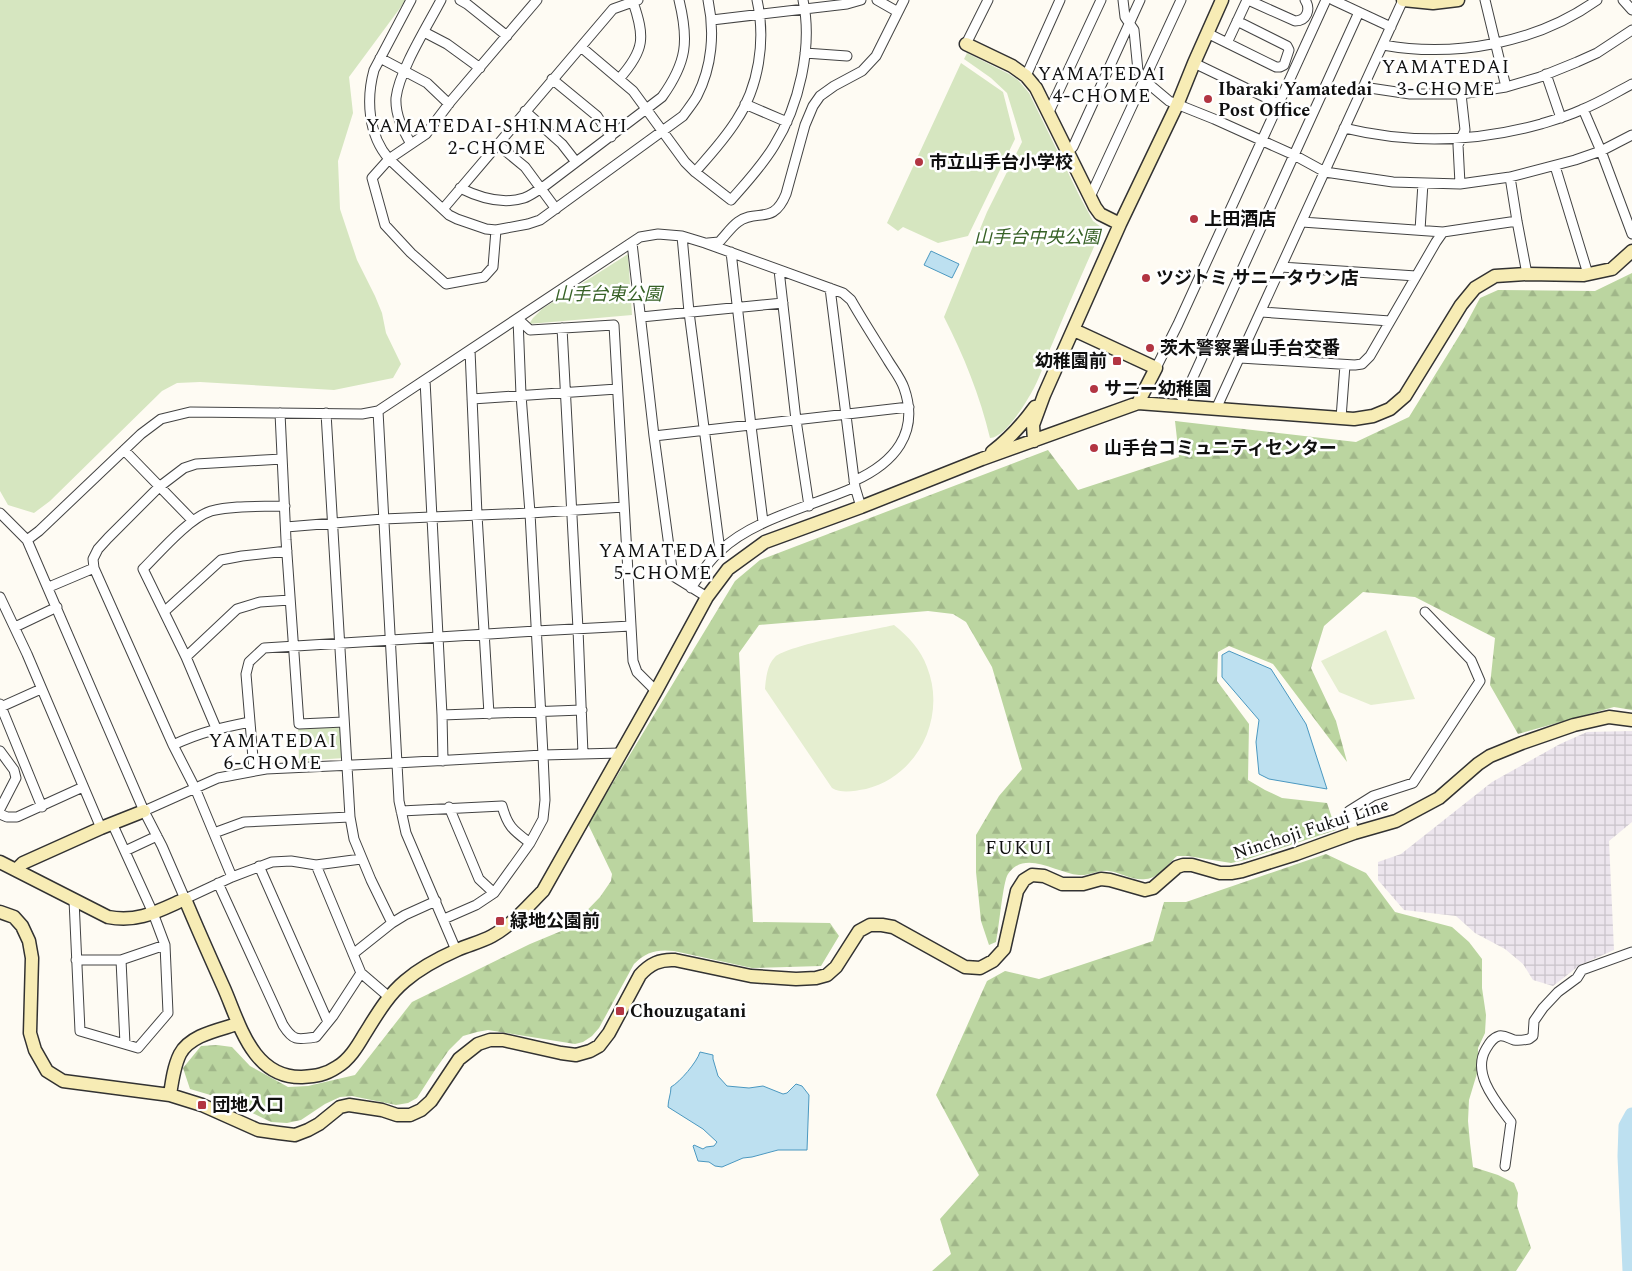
<svg xmlns="http://www.w3.org/2000/svg" width="1632" height="1271" viewBox="0 0 1632 1271" font-family="Spectral,'Noto Sans JP',serif">
  <style>
    .industrial { fill: url(#industrial-grid) }
    .grass { fill: #d6e6c0 }
    .forest { fill: url(#forest-firs) }
    .pitch { fill: #e5eed0 }
    .water { fill: #bde0f0; stroke: #4b98c0 }
    .lines { fill: none; stroke-linecap: round; stroke-linejoin: round }
    .river { stroke: #bde0f0; stroke-width: 15 }
    .street-casing { stroke: #434343; stroke-width: 11 }
    .secondary-casing { stroke: #323232; stroke-width: 15 }
    .street { stroke: #fff; stroke-width: 9 }
    .secondary { stroke: #f7ecb5; stroke-width: 12 }
    .poi-dot { fill: #b23542; stroke: #fff; stroke-width: 2 }
    .labels { text-anchor: middle; dominant-baseline: central; stroke-width: 5; stroke-linejoin: round; paint-order: stroke }
    .poi-label { font-size: 18px; font-weight: bold; fill: #101010; stroke: #fff; text-anchor: start }
    .park-label { font-size: 18px; font-style: italic; fill: #366126; stroke: #fff }
    .street-label { font-size: 18px; fill: #101010; stroke: #fff }
    .neighbourhood-label { font-size: 19px; letter-spacing: 1px; fill: #101010; stroke: #fff }
  </style>
  <defs>
    <pattern id="industrial-grid" width="8" height="8" patternUnits="userSpaceOnUse" patternTransform="scale(1.25)"><rect width="8" height="8" fill="#ece5ed"/><path d="M0 4h8M4 0v8" fill="none" stroke="#c9c3ca"/></pattern>
    <pattern id="forest-firs" width="22" height="20" patternUnits="userSpaceOnUse" patternTransform="scale(1.25)"><rect width="22" height="20" fill="#bbd5a0"/><path d="M5 1l3.5 6h-7zM16 11l3.5 6h-7z" fill="#a0b689"/></pattern>
  </defs>
  <rect width="100%" height="100%" fill="#fefbf3"/>
  <path class="industrial" d="M1632,731V822L1609,841L1614,950L1580,965L1553,986L1533,980L1523,964L1505,949L1475,933L1456,916L1404,910L1378,880V862L1401,854L1492,782L1560,744L1587,732Z"/>
  <path class="grass" d="M0,0H406L349,77L353,113L338,161L340,209L357,260L375,296L382,313L386,333L401,364L393,378L334,390L200,382L177,383L162,391L50,501L34,513L8,505L0,491Z
    M967,53L1009,74L1018,80L1029,93L1080,197L1093,221L1101,227L1097,240C1082,274 1067,308 1053,342C1046,357 1042,373 1034,388C1027,401 1006,437 990,438C980,396 964,356 944,317L987,212L1022,142L1007,93L991,78L964,59Z
    M961,63L1003,92L1015,139L968,236L938,243L903,227L898,231L887,223Z
    M628,254L632,315L529,324L533,318L542,309Z
    M342,725L344,758L299,761L298,727Z"/>
  <path class="forest" d="M1632,273V710L1614,707L1518,734L1490,685L1495,638L1415,597L1363,592L1324,626L1311,668L1336,721L1347,762L1273,664L1229,646L1218,652L1217,681L1249,724L1248,780L1265,790L1282,798L1327,803L1336,830L1245,860L1231,863L1188,856H1177C1168,864 1159,878 1146,879C1133,881 1122,873 1109,871C1099,869 1089,876 1079,875C1056,873 1025,849 1008,874C1003,881 999,928 996,942L989,945L981,921L976,872V835L999,796L1022,769L992,667L966,622L953,614L928,611L759,625L739,653L753,922L830,923L839,936L821,966L752,968L674,951C657,949 646,952 634,964L599,1028L592,1036L583,1042L575,1044L488,1030L477,1032L463,1036L449,1050L435,1070L417,1098L408,1103L396,1105L352,1096L340,1097L325,1104L301,1120L287,1123L271,1122L224,1099L190,1089L183,1068L201,1046L217,1045L232,1047L250,1066L288,1087L308,1086L355,1075L412,1002L530,944L571,927L600,897L611,881L612,874L588,824L735,581L760,560L1048,450L1078,490L1179,457L1175,421L1356,442L1409,417L1464,328L1480,298L1498,290L1595,291Z
    M1326,854L1366,873L1395,912L1452,927L1469,942L1482,959V988L1486,1015L1485,1033L1478,1048V1070L1469,1100L1468,1121L1470,1143L1473,1167L1498,1175L1514,1183L1518,1193L1517,1206L1531,1248L1516,1271H932L951,1254L940,1219L979,1175L936,1095L987,981L1005,971L1039,979L1153,941L1164,902H1186Z"/>
  <path class="pitch" d="M894,625C909,637 921,650 927,667C947,717 918,776 866,789C854,791 842,794 832,788L765,689C766,678 767,665 775,657C788,645 873,630 894,625Z
    M1386,630L1415,699L1371,705L1339,692L1321,661Z"/>
  <path class="water" d="M931,251L959,264L952,278L924,265Z
    M1229,651L1271,669L1306,724L1327,789L1269,779L1259,774L1256,742L1259,720L1222,677V655Z
    M700,1052L713,1055V1059L718,1076L727,1086L749,1088L763,1086L783,1094L787,1093L796,1084L802,1086L809,1095L807,1150H778L752,1157L743,1158L722,1167L715,1166L709,1162L698,1161L693,1146L694,1145L703,1149L706,1147L714,1146L717,1142L703,1129L668,1107C668,1100 671,1094 671,1087C680,1082 697,1062 700,1052Z"/>
  <g class="lines">
    <path class="river" d="M1630,1271L1625,1156L1626,1126L1632,1115"/>
    <g class="street-casing">
      <path id="street" d="M411,0L374,70C366,99 368,135 389,159L449,215L457,219L486,229L496,230L528,224L540,220L683,116C688,109 693,103 697,96C712,67 715,32 708,0
        M460,0L467,4L507,36
        M877,0L898,12
        M1123,0L1125,17L1134,30L1138,71L1144,80L1169,101L1214,119L1294,155L1325,172L1393,182L1460,184L1510,177L1575,160L1601,151L1632,135
        M1248,0L1295,21C1307,21 1311,9 1305,0
        M1333,0L1391,27
        M1485,0L1506,87
        M1623,0L1632,10
        M712,20L847,4L861,0
        M424,32L447,44L480,68
        M1207,33L1276,67H1280L1284,65L1289,50L1287,46L1237,21
        M1227,43L1247,0
        M966,44L988,0
        M1383,45C1455,58 1537,43 1597,0
        M581,47L633,91L685,162L695,172L731,200C746,183 762,166 774,146C799,106 813,47 803,0
        M805,53L847,56
        M380,58L427,83L449,104
        M1194,63L1279,104
        M1546,74L1561,118
        M1026,76L1060,0
        M552,79L597,116L611,137
        M619,79C645,50 645,37 633,2
        M1363,87L1410,94H1461L1506,87L1540,77L1577,62L1597,53L1632,30
        M745,104L787,122
        M1583,109L1601,151L1632,234
        M525,111L562,144L576,162
        M1048,114L1101,0
        M1344,128C1410,144 1476,142 1541,124C1554,120 1568,116 1581,110C1599,103 1615,93 1632,84
        M411,144C403,130 395,115 396,98C399,71 428,25 441,0
        M497,144L525,167L556,209
        M1067,152L1073,147L1140,0
        M1555,166L1588,274
        M695,172C709,156 724,140 736,121C759,87 766,40 757,0
        M1510,177L1517,221L1527,274
        M1460,184L1458,145L1465,130L1461,94
        M460,188C480,198 502,205 524,198C530,196 536,191 542,188L662,97C687,62 689,41 679,0
        M1090,197L1181,0
        M443,209L613,9L638,0
        M1302,222L1443,232
        M496,230L493,267L484,277L446,284L411,253L385,225L372,178L389,159L426,134L451,101L537,0
        M1420,230L1423,183
        M682,236L689,312L720,551
        M632,243L654,436L673,576L707,597
        M708,243L719,242C725,236 731,227 738,222C757,208 773,226 786,194L805,125L813,106L820,96L834,86L862,71L876,56L904,0
        M731,252L751,426L763,522
        M1281,267L1416,276
        M779,270L796,420L809,506
        M830,288L855,487L861,507
        M1261,312L1390,321
        M641,317L783,303
        M518,319L530,330L614,325L633,661L637,672L656,691
        M562,328L578,629L583,754
        M470,350L477,515L489,714
        M1240,358L1355,365L1362,364L1370,356L1436,242L1443,232L1517,221
        M1156,368L1178,324L1326,0
        M425,380L442,715L443,761
        M472,399L617,389
        M1180,406L1359,12
        M1216,409L1403,0
        M378,411L399,801L406,833L456,950
        M280,413L286,540L299,724L344,722
        M326,413L350,817L354,839L371,880L392,923
        M1341,418L1345,365
        M654,436L909,407
        M124,450L193,521
        M0,513L27,540L144,811L162,846L185,899L232,877L272,862L291,861L316,865L361,859
        M286,527L383,519L530,513L624,507
        M27,540L39,531L141,434L161,419L190,412L362,414L378,411L640,237L658,234L682,236L705,243L843,293L851,300C863,321 876,341 889,362C894,370 901,379 904,388C920,433 894,463 854,481
        M49,587L94,568
        M691,588C700,575 708,561 720,551C753,519 813,506 855,487
        M0,597L27,654L101,828
        M165,611L221,560L242,556L287,551
        M15,627L57,607
        M186,657L237,609L260,602L290,600
        M0,704L42,807
        M1,707L41,689
        M442,715L582,710
        M216,728L186,657L143,569C160,552 189,518 211,511C234,505 261,507 285,506
        M173,745C201,732 220,728 250,722
        M0,751L14,770L16,778L0,809
        M254,770L246,674L249,662L264,648L536,631L631,626
        M449,807L479,879L494,893
        M144,811L218,778L266,769L396,763L543,755L620,753
        M401,811L502,806C508,827 513,830 530,843
        M0,814L7,817H17L83,787
        M214,833L244,822L350,817
        M1354,833L1349,811L1373,796L1413,783L1480,681L1471,660L1425,612
        M125,851L157,836
        M316,865L361,973L389,997
        M259,866L328,1022
        M232,877L195,788L173,745L94,568L93,559L98,549L108,538L159,487L184,468L196,464L282,459
        M218,883L283,1025C293,1041 297,1040 316,1037L333,1016L361,973
        M74,900L80,1031L138,1048L168,1013L165,945L153,913L112,823
        M444,919L476,905L494,893L530,843L543,819L545,800L543,755L530,513L521,395L518,319
        M353,954L392,923L405,915L436,901
        M76,960H121
        M125,1044L121,960L165,945
        M1505,1166L1511,1122C1497,1103 1471,1074 1486,1049C1489,1044 1492,1038 1499,1036C1505,1035 1508,1038 1514,1040C1519,1041 1524,1040 1529,1039L1533,1036L1534,1021L1543,1008L1558,992L1577,978L1582,970L1632,952"/>
    </g>
    <g class="secondary-casing">
      <path id="secondary" d="M1403,0L1433,3L1458,0
        M966,44L1012,66L1026,76L1036,88L1095,207L1100,214L1120,224
        M1074,330L1156,368L1138,403
        M1034,441L1033,425L1044,395L1120,224L1177,105L1194,63L1222,0
        M992,452C1009,439 1022,425 1035,407
        M0,862L108,917C138,923 158,911 185,899C197,928 210,957 223,986C239,1021 251,1078 302,1077C316,1076 325,1075 337,1067C349,1060 357,1047 364,1035C376,1016 387,996 405,981C420,968 439,958 457,950C468,945 481,942 492,936C512,925 527,907 543,891L656,691L707,597L728,569L765,542L861,507L982,459L1138,403L1354,419L1373,416L1390,409L1405,396L1461,305L1475,288L1495,276L1527,274L1584,275L1612,269L1632,251
        M16,870L23,863L101,828L144,811
        M0,912L14,917L22,926L29,941L32,958L30,1033L35,1050L47,1071L63,1081L170,1095L202,1105L258,1130L279,1133L295,1135L308,1130L319,1124L340,1107L349,1105L382,1110L397,1115H410L421,1110L431,1101L459,1059L478,1044L490,1040H503L561,1053L576,1055L590,1051L599,1046L609,1033L640,975C650,964 660,959 675,960L751,976L796,979L816,978L827,975L836,967L859,931L870,925H882L893,927L965,967L980,968L993,961L1004,949L1017,891L1024,880L1032,875L1044,876L1062,884H1083L1101,879L1110,880L1145,890L1153,888L1177,867L1183,865H1192L1220,873H1231L1242,871L1296,854L1354,833L1396,821L1439,798L1478,764L1490,756L1522,743L1574,725L1609,717L1632,720
        M170,1095C172,1081 174,1066 180,1054C190,1035 219,1030 237,1024"/>
    </g>
    <use href="#street" class="street"/>
    <use href="#secondary" class="secondary"/>
  </g>
  <g class="poi-dot">
    <circle cx="1208" cy="99" r="5"/>
    <circle cx="919" cy="162" r="5"/>
    <circle cx="1194" cy="219" r="5"/>
    <circle cx="1146" cy="278" r="5"/>
    <circle cx="1150" cy="348" r="5"/>
    <rect x="1112" y="356" width="10" height="10" rx="2.5"/>
    <circle cx="1094" cy="389" r="5"/>
    <circle cx="1094" cy="448" r="5"/>
    <rect x="495" y="916" width="10" height="10" rx="2.5"/>
    <rect x="615" y="1006" width="10" height="10" rx="2.5"/>
    <rect x="197" y="1100" width="10" height="10" rx="2.5"/>
  </g>
  <g class="labels">
    <g class="poi-label">
      <text x="1218" y="89">Ibaraki Yamatedai<tspan x="1218" dy="21">Post Office</tspan></text>
      <text x="929" y="162">市立山手台小学校</text>
      <text x="1204" y="219">上田酒店</text>
      <text x="1156" y="278">ツジトミ サニータウン店</text>
      <text x="1160" y="348">茨木警察署山手台交番</text>
      <text x="1107" y="361" text-anchor="end">幼稚園前</text>
      <text x="1104" y="389">サニー幼稚園</text>
      <text x="1104" y="448">山手台コミュニティセンター</text>
      <text x="510" y="921">緑地公園前</text>
      <text x="630" y="1011">Chouzugatani</text>
      <text x="212" y="1105">団地入口</text>
    </g>
    <g class="park-label">
      <text x="1037" y="237">山手台中央公園</text>
      <text x="608" y="294">山手台東公園</text>
    </g>
    <g class="street-label">
      <text transform="translate(1311 829) rotate(-18)">Ninchoji Fukui Line</text>
    </g>
    <g class="neighbourhood-label">
      <text x="1446" y="67">YAMATEDAI<tspan x="1446" dy="22">3-CHOME</tspan></text>
      <text x="1102" y="74">YAMATEDAI<tspan x="1102" dy="22">4-CHOME</tspan></text>
      <text x="497" y="126">YAMATEDAI-SHINMACHI<tspan x="497" dy="22">2-CHOME</tspan></text>
      <text x="663" y="551">YAMATEDAI<tspan x="663" dy="22">5-CHOME</tspan></text>
      <text x="273" y="741">YAMATEDAI<tspan x="273" dy="22">6-CHOME</tspan></text>
      <text x="1019" y="848">FUKUI</text>
    </g>
  </g>
</svg>
